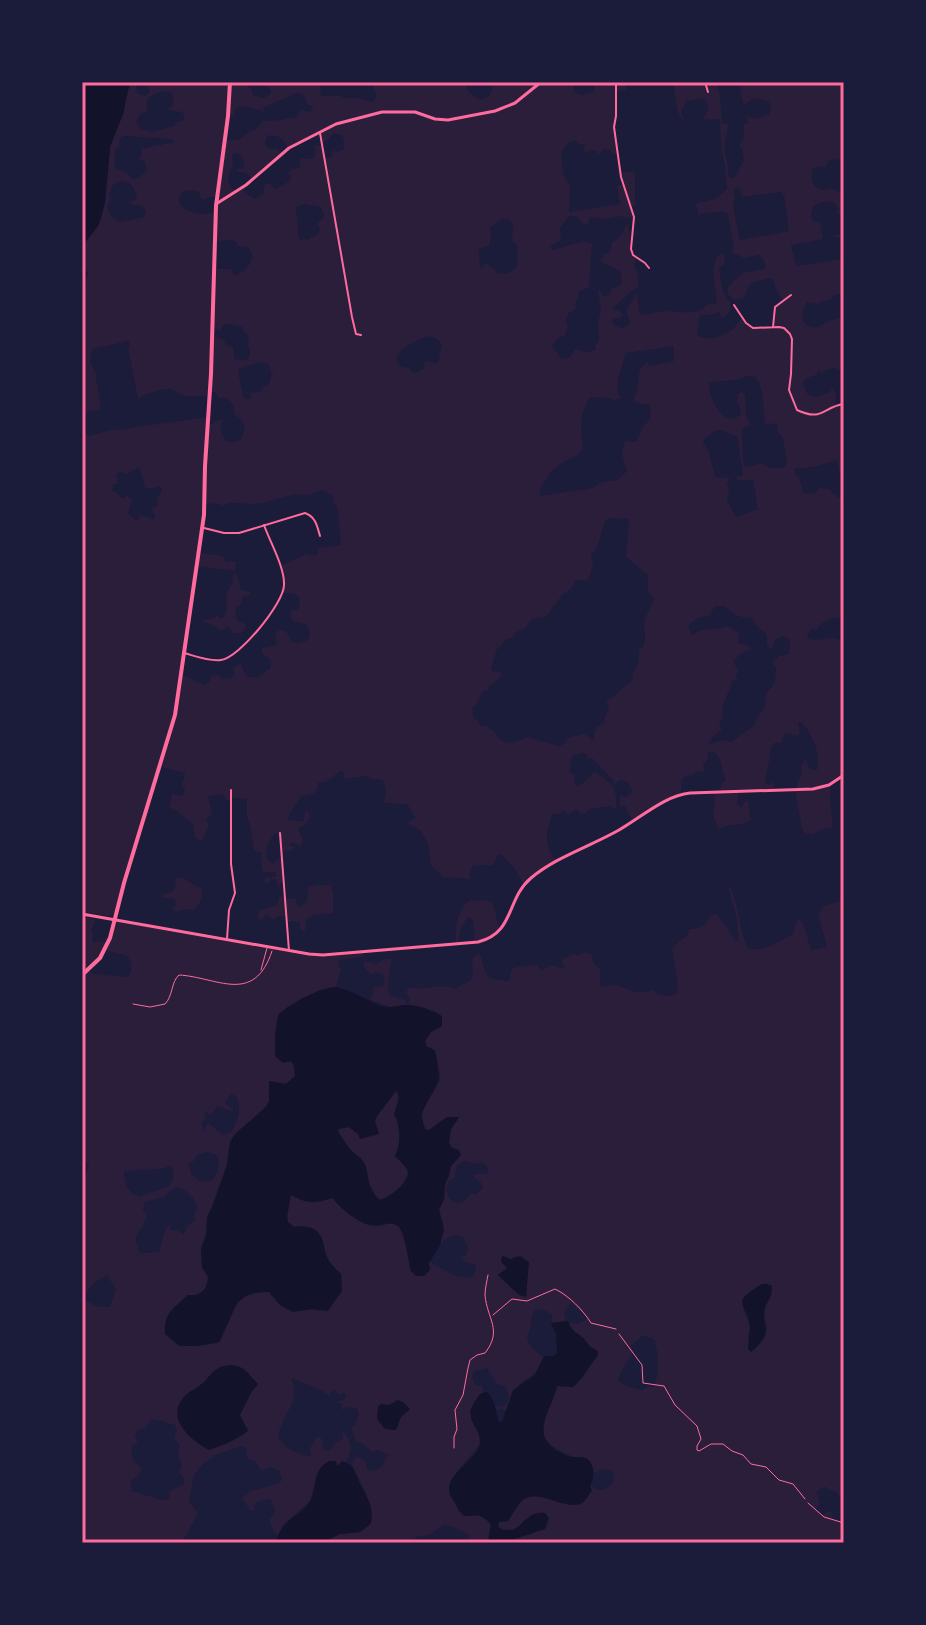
<svg xmlns="http://www.w3.org/2000/svg" width="926" height="1625" viewBox="0 0 926 1625" font-family="Arial,sans-serif">
  <style>
    .green { fill: #2a1e3b; fill-rule: evenodd }
    .water { fill: #12122b; fill-rule: evenodd }
    .lines { fill: none; stroke-linecap: round; stroke-linejoin: round }
    .path { stroke: #ff6b9d; stroke-width: 1 }
    .service { stroke: #ff6b9d; stroke-width: 1 }
    .minor { stroke: #ff6b9d; stroke-width: 2 }
    .tertiary { stroke: #ff6b9d; stroke-width: 3 }
    .secondary { stroke: #ff6b9d; stroke-width: 4 }
    .neatline { fill: none; stroke: #ff6b9d; stroke-width: 3 }
  </style>
  <rect width="100%" height="100%" fill="#1b1b3a"/>
  <path class="green" d="M132,82H136L137,93L145,96L149,93L147,82H249L248,86L252,89L253,95L264,98L271,93L270,88L264,85L263,82H320L321,96H341L343,98H360L372,102L377,96L373,88L375,82H465C466,90 474,98 481,100L490,95L494,82H573L574,92L582,95L594,92L595,82H625L626,90L617,91C616,113 615,133 617,155L613,154L610,150L604,149L596,157L597,151L591,150L585,153L583,147L586,144L580,145L574,140L568,143L561,153C564,165 560,176 570,184L569,212L620,204L617,186L623,184L620,173L633,171L635,172V201L636,204L630,207L633,217L625,218L620,216L602,219L589,217V225L584,224L576,216H569L560,228L561,240L550,247L553,250L583,241L592,244L589,287L580,291L575,305L577,309L569,313L566,320L568,326L565,335L556,340L552,346L562,359L570,357L575,349L588,352L596,350L595,345L599,340L598,322L601,308L598,291L600,290L603,296C608,297 611,292 612,288L620,286L622,282L620,271L603,263L600,260L604,258L602,254L610,253L612,242C621,239 622,231 627,224C633,236 627,249 637,258L634,264L638,275V287C629,291 622,302 613,307L614,310L620,311L623,315L621,318L613,319L612,323L622,329L630,323L626,311L637,293L640,314C650,316 655,312 665,311C681,311 697,317 708,304H717C716,287 709,271 718,255L724,254L725,263L719,268C721,280 721,295 731,303L729,313L722,318L719,312L711,315H700L697,332L699,336C710,341 724,336 733,329C736,325 739,321 742,318L753,328L774,327V307L783,300L777,291L772,278L753,282L748,287L745,298L734,300L728,294V287L742,273L764,269L766,266L763,259L759,255L744,258L731,252L734,248L728,214L722,211L698,214L697,206L694,204L715,199L727,189L725,171L726,170L721,147L720,119L702,120C708,112 711,106 704,98L686,101L681,112L684,119L682,120C674,107 677,94 672,82C682,85 704,82 717,82L720,96L722,123L728,124C728,132 725,138 725,146C724,157 730,165 728,175L730,178H734C739,172 739,166 744,161L742,149L739,144L744,139V124L748,123L747,115C754,121 762,118 769,114L771,109L769,102L755,98L747,102L744,106L740,90L741,82H844V145L842,149L844,156V179L840,160L835,159L829,161L825,168L820,166L813,168C808,183 817,194 831,188L839,192L844,188V237H832L842,233L844,221L842,215L837,213L839,209L835,203L827,201L813,206L811,216L812,220L820,222L823,239L791,245L796,266L844,259V295L837,294L829,300L821,301L819,304L807,302C804,309 800,315 804,322C812,333 821,325 829,321C833,319 838,319 843,317L844,315V373C839,367 830,367 824,371L823,375L819,371L814,376L806,378L803,384L808,395L815,397L830,392L832,388L836,395L835,403L842,404L844,480L840,475L837,460L814,467L794,469L796,475L799,476L803,493L814,494L819,488L830,489L832,493L844,501V618C833,617 823,620 817,629H812L807,635L809,639C822,642 830,634 844,642V779L842,776L830,784C831,789 830,793 830,797C829,809 835,818 831,829L825,828L812,835L805,833L802,829L795,789H797V783L802,775L801,766L804,761H807L808,767L813,770H817C821,753 812,732 800,722L798,723L800,731L798,736L785,733L781,743H774L772,745L765,783L770,785L773,780L775,790L739,791L737,804L741,808L745,801H748L751,820C739,828 728,822 718,830L713,814L715,806L714,792L720,791L721,783L726,780C720,769 724,759 713,751L707,754L708,759L703,765L705,772L699,771L691,776L687,775L681,780V793L633,821L625,806L620,807V796L625,797L630,795L632,791L628,782L621,780L617,782L615,785L613,780L592,758L588,759L587,755L583,753L572,756L569,771L575,775L574,782L576,786L583,783L594,772C607,778 619,789 616,805L617,807L612,809V806L589,809L586,813L581,814L575,809L568,815L564,811L559,814H552C547,833 542,844 557,862L541,871L524,885L514,868L501,854L496,856V860L492,865H475L472,867L469,876L472,879L443,877L431,866L428,843L420,830L407,823L416,818L407,804L384,803L386,792L384,781L380,779H372L367,776L343,779L344,772L340,771L326,782L317,783L318,786L315,793L301,796C297,805 289,811 288,820L304,821L305,810L311,816L304,826L298,828L303,840L301,846L291,842L289,845L294,847L291,851H282L280,833L274,834L266,847L267,859L273,864L277,859L282,858L284,878L278,887L276,879H270L269,883H265V878L276,877L275,872H264L262,870L261,852L258,853L254,850L251,829L247,816V798H232L231,800H226L223,794L208,796L212,814L206,820L209,826L202,840H199L195,837L193,824L174,809L169,808L172,794L181,796L183,795L185,789L182,785L185,773L162,767L176,719L183,675L204,685L211,680V676L218,674L222,679H229L235,675L233,668L241,663L244,672L249,677H258L271,667V660L262,653V648L274,646L277,644L275,635L278,630L286,631L292,642L299,643L308,640L310,633L305,624L293,621L290,617L291,610H298L300,599L294,594L283,593L284,584L280,566L307,554L311,556L318,554V548L341,545L337,506L334,505L333,496L321,490L309,495C290,491 272,504 252,504C242,504 231,500 222,506L220,504L205,503L199,553L223,556L225,561L228,562L235,561L237,562L235,565L236,569L235,571L197,566L174,713L114,914L108,916L82,912V433L87,434L89,436L107,431L208,417V424H213L217,420H225L222,421C219,428 222,434 226,441L235,442L241,440L245,428L242,420L234,414L233,404L226,398H219L215,392H210V395C201,396 191,398 182,395C178,393 175,390 171,389C164,387 144,395 138,398L128,349L130,344L129,341L92,349L90,363L97,375L96,378L101,405L99,410L82,413V293L86,288L85,282L88,275L87,270L82,274V246L98,226L101,218L105,202L110,147L123,114L127,93ZM162,91L172,93L174,98L172,106L167,110L182,112L184,115V120L176,122L174,126L152,132L140,129L136,122L140,114L148,111L146,108L148,98ZM296,93L304,95L307,104L313,107L312,110L310,112L301,110L297,115L298,117C287,118 272,123 263,120L261,124L253,131L251,130C239,140 240,142 225,139L228,117H233L236,108L246,106L265,112L263,108ZM319,132L322,142L327,141L334,133L342,135L345,144L343,150L336,152L333,149L332,157L325,158L322,145L315,146V156L310,159L302,158L300,161V168L292,169L288,172L291,177L290,181L275,189L271,184H266L263,187L264,193L255,199L245,192L242,187L234,191C228,181 226,180 231,169L233,168L232,157L234,153L241,154L245,166L242,169H236L239,172L246,173L252,179L281,153L277,149H270L265,145L267,136C278,133 283,140 288,148ZM124,136L172,139L175,142L140,149L142,153L140,159L131,161L141,160L145,162L147,171L137,179L131,178L126,172L117,169L114,165C117,160 113,154 116,148L119,147L120,138ZM121,181L130,183L137,194L135,200L126,203H131L132,206L139,205L144,207L146,211L144,217L120,222L111,216L107,206L111,199L109,195L113,185ZM737,187L741,190L740,196L742,197L781,192L784,195L789,231L740,240L733,206L735,198L733,191ZM185,190L198,191L202,200L211,197H217L215,213C214,213 203,214 201,214C188,213 169,202 185,190ZM304,204L321,207L324,216L322,220L317,223L320,229L318,234L307,240L303,238V240H300L299,237L296,210L298,206ZM502,219L509,220L513,225L512,241L517,245C517,264 522,273 498,274L492,267L485,263L482,268L480,267L479,249L489,246L491,237L490,228ZM232,240L236,242L237,246L248,247L253,256C249,266 246,273 234,275L232,269H215L216,241ZM227,324L242,327L244,332L248,334C249,338 248,341 248,345C248,347 250,349 250,351C251,362 241,362 234,358L233,347L226,345L224,339L213,336V329H218L220,332L223,326ZM429,336L437,339L442,345L438,363L425,361L423,369L415,373L411,371L409,368L401,367C400,365 398,363 397,361C396,349 419,339 429,336ZM674,346V361L649,366L647,362C633,372 643,385 633,400L637,403L649,405C653,415 650,419 644,426C640,431 639,437 636,442L626,441C619,449 624,462 627,471L618,480L602,482L592,488L540,496V488C545,483 548,475 553,470C562,461 574,459 583,450C581,429 578,417 590,397L610,398L613,400L622,398L617,393L618,378L626,353ZM262,362L269,365L271,372L274,374L271,375L269,384L263,387L261,391L251,393V399H244L238,372L240,368ZM747,376L756,377C766,393 761,408 766,425L775,423L777,425V431L783,437L787,464L783,468H771L762,463L745,468L743,460L742,431L745,427L751,425L746,415L745,396L742,391L737,394L738,398L736,402L740,407L741,415C736,417 733,420 728,418C717,413 708,394 709,383C721,380 737,382 747,376ZM717,430C725,430 731,436 737,435L743,476L735,477L738,480H753L758,509L736,517L727,500L729,489L727,484L730,478L715,477L709,452L703,442L705,438ZM137,468L140,469L145,488H155L158,486L162,488L161,493L157,498L158,505L152,508L155,518L153,519L139,515L140,519L136,520L128,514L132,500L127,495L125,498H121L118,493L112,491L113,485L118,483L116,474L121,472L127,474ZM610,518L629,519L626,557L648,575V592L655,598L644,620L645,638L643,647L639,649V662L632,674L633,680L606,702L609,707L604,719L605,722L596,728L593,741L585,734L567,738L564,744L559,746L528,737C515,744 501,747 494,731L489,729L488,726H480L479,721L474,718L472,708L476,705L482,692L488,690L490,685L494,684L503,673L492,671L491,669L497,649L501,646L506,639L513,638L515,633L525,628L532,619L546,617L562,595L570,589L576,580H588L593,566L591,554L597,548L605,521ZM715,606H725C733,616 739,617 752,618L756,625L767,635V645L770,648H773L775,640L783,636L788,638L790,643L789,654L779,656L772,663L776,667L775,683L767,692L764,708L756,719L755,725L731,742L723,740L710,744L708,742L722,729L719,724L723,717C721,706 727,695 732,684L731,681L737,680L735,675L739,672L733,661L745,651L753,649L744,644H739L738,637L740,634L728,626C714,631 707,626 692,635L688,626L698,618L710,615Z
    M236,573L241,590L251,592L249,595L243,597L240,606H237L235,610L237,620L247,625C243,632 242,634 233,633L228,627L221,631L213,625L202,621L214,618L217,615L220,618L224,617L227,608C224,598 227,590 233,583V575Z
    M844,875V1499L839,1497L837,1492L829,1490L826,1487L822,1488L816,1493L818,1496L820,1504L816,1509L823,1515L828,1511L831,1512L832,1519L844,1521V1543H459L469,1539V1535L454,1527L444,1525L430,1534L416,1537L409,1543H322C328,1539 334,1535 341,1534C354,1531 362,1535 371,1523L366,1493L352,1465L354,1459L358,1457L365,1461L368,1471L376,1470L383,1465L385,1458L390,1455L377,1450L372,1453L366,1446L355,1440L351,1427L354,1426L359,1414L357,1409L349,1407L345,1408L343,1411L342,1404L336,1402L345,1399L346,1396L344,1393L339,1395L334,1390L330,1393V1396L319,1389L291,1378C302,1402 282,1413 278,1437C284,1448 298,1455 311,1456L310,1448L317,1437H320L322,1440L323,1449L329,1451L336,1443L343,1439V1432C353,1443 353,1450 346,1462H342L337,1466L321,1467L314,1485L310,1501L282,1526L278,1535L274,1532L269,1519L272,1517L275,1510L271,1500L267,1499L256,1502L254,1506L255,1511L250,1510L242,1498L251,1491L280,1483L282,1478L279,1471L271,1467L261,1471C258,1464 255,1458 248,1460L246,1448L241,1446L215,1455L202,1465L194,1475L189,1502L198,1513L183,1541L185,1543H82V1179L85,1178L89,1165L86,1162H82V998L84,996L82,988V917L96,919L91,931L93,934L92,940L94,943L101,941L107,943L115,920L315,955L363,952L364,956L338,961V966L341,969L336,987L328,988L287,1007L288,1061H290L294,1066L295,1076L286,1084L269,1081V1101L266,1107L231,1139L227,1165L212,1207L208,1214L206,1235L201,1249L202,1267L208,1277L206,1287L203,1292L194,1296L187,1295L179,1303V1346H197L219,1343L221,1340L236,1305C244,1294 255,1292 269,1292L280,1305L321,1311L342,1291L341,1274C330,1264 324,1255 322,1239L300,1226L294,1227L288,1222C286,1214 291,1205 289,1197L291,1195C303,1201 321,1201 334,1198C340,1209 368,1227 382,1226C386,1225 390,1222 394,1223C404,1226 409,1260 410,1270L429,1263L430,1259L432,1264C446,1269 457,1281 473,1276L476,1269L474,1264L463,1261L462,1257L466,1255L468,1248L464,1238C456,1233 445,1237 440,1245L444,1227L439,1210L444,1199L445,1184L449,1176L451,1166L459,1158L456,1150L450,1146C447,1135 451,1128 458,1120L439,1122L429,1131L425,1129C416,1108 432,1099 439,1082C442,1074 437,1058 434,1050L426,1046L425,1041L431,1032L442,1026V1017L435,1012L423,1008L408,1005L393,1008L368,999L372,997L373,987L383,986L385,979L383,974L375,972L371,975L363,965L365,961L377,964L383,959H392C391,966 385,989 390,995C391,997 401,999 404,999L408,1005L410,1000L406,992L409,987C427,992 437,982 456,989C461,984 469,983 473,977L472,960L475,955L480,954L485,971L490,979L509,981L512,968L536,964L542,970L552,965L563,969L564,967L562,962L563,959L573,954L578,955L585,952L592,955L593,963L600,969V987C607,986 614,984 620,986C631,991 640,995 652,990L658,994L672,996L677,992L678,984L672,949L679,941L687,936L690,929C702,930 705,923 712,915L717,914L736,941L739,940L736,915L729,890L730,886C739,905 739,930 748,948C764,953 778,941 793,934L796,922L799,920L803,922L811,950L827,947L818,914L824,906L840,901L841,881ZM105,950L127,956C132,961 133,971 128,977L94,974L89,971ZM231,1094L236,1096C243,1108 237,1122 231,1133L223,1135L208,1123L204,1131L201,1122L206,1118L205,1113L207,1112L210,1115L218,1106L233,1112V1109L225,1103ZM208,1152L216,1155L219,1160L217,1173L213,1180L201,1182L192,1175L188,1164L192,1163L198,1154ZM464,1161L476,1164L483,1162L488,1169L487,1174H473L475,1179L480,1181L483,1188L476,1194L471,1193C465,1201 460,1207 449,1198L446,1188L449,1181L454,1178L457,1165ZM171,1166L173,1169V1180L169,1186L139,1197C128,1193 124,1183 124,1172C140,1168 157,1171 171,1166ZM175,1187C186,1189 194,1197 198,1208L194,1213L195,1220L187,1226L184,1235L179,1231L171,1230L169,1224L164,1233L159,1252L140,1253C130,1231 142,1234 147,1216L143,1210L145,1202L164,1197ZM504,1256L511,1260L516,1256L529,1266L527,1271V1296H520L500,1277V1274L507,1268L502,1263ZM107,1276L116,1289L110,1307H98L85,1300C87,1287 95,1281 107,1276ZM770,1299C759,1312 769,1320 766,1333C764,1340 758,1345 754,1350L748,1338L750,1324L743,1309ZM571,1303L588,1318L578,1324L568,1322C572,1331 588,1347 597,1351L598,1355L586,1369L583,1378L564,1387L559,1385L557,1386C555,1397 549,1406 545,1417C536,1445 558,1448 577,1459C582,1462 588,1466 593,1470L594,1473L603,1469L611,1470L614,1475V1482L604,1490H598L592,1486V1483L590,1487L591,1490L582,1504C577,1504 573,1505 568,1504C555,1503 534,1490 522,1500C516,1506 512,1515 506,1522H499L497,1525L501,1529C512,1531 518,1529 524,1520L532,1534L519,1536L505,1542L488,1537L491,1525C483,1514 471,1514 459,1511L456,1503L450,1496V1481L479,1445V1435L472,1421L470,1411L483,1392L482,1386L475,1385L472,1376L475,1371L487,1368L497,1384L505,1386L509,1396L507,1404L502,1407L496,1406L497,1410L500,1409L507,1411C510,1402 511,1394 517,1387C530,1374 536,1378 543,1358L529,1344L527,1337C534,1326 527,1296 552,1315V1323L566,1321L564,1312ZM644,1335L655,1340C655,1347 658,1353 658,1359C658,1365 656,1368 658,1374L653,1387H647L643,1390L629,1387L618,1381L621,1372L634,1351L630,1346ZM222,1366L254,1380L258,1384C254,1388 240,1409 240,1416C240,1421 245,1425 248,1429L244,1435L228,1443L178,1421C175,1399 187,1396 202,1384C212,1376 201,1383 211,1374C214,1370 218,1368 222,1366ZM154,1419L175,1425L177,1430L174,1438L180,1445L178,1455L182,1464L179,1472L184,1479V1484L170,1491L169,1499L163,1500L131,1491V1481L139,1474L142,1469C133,1460 131,1459 132,1446L138,1442L135,1437L137,1430L146,1428L150,1421Z
    M176,878H184L197,887H201C204,896 200,904 194,910L185,909L175,912L173,907L176,906L175,899L163,898L162,897L163,894L172,892L175,888Z
    M319,885H331L333,894V913L313,915L306,921L305,932L301,930L299,922L292,921L287,923L286,917L278,916L273,920L266,914L261,921L257,917L260,910L277,905L279,897L285,896L286,899H295L299,907L307,902L308,887Z
    M472,899L474,901L485,900L492,903C498,912 494,922 501,929L490,939L475,942L473,920L468,917L460,930L458,944H456C456,926 456,909 472,899Z
    M396,1089C399,1099 397,1107 398,1117C398,1133 400,1149 403,1165L407,1168C410,1182 393,1195 380,1200L377,1198L367,1179L366,1166L360,1157L351,1151L338,1131L339,1129L349,1127L358,1134L375,1121L377,1116Z"/>
  <path class="water" d="M82,82H132L133,84L129,86L123,114L110,147L105,202L101,218L98,226L82,246Z
    M336,987C352,990 364,999 379,1005C390,1009 395,1006 405,1005C417,1004 432,1010 442,1016V1026L431,1032L425,1041L426,1046L434,1050L436,1054L439,1080L421,1114L425,1129L429,1130L447,1117H459L451,1129L449,1143L452,1148L459,1150L461,1155L451,1166L449,1176L445,1184L444,1199L439,1210L444,1230L440,1245L429,1263L430,1270L424,1276H416L411,1271C409,1261 405,1236 400,1228C392,1218 380,1228 369,1225C358,1222 339,1208 333,1198C315,1203 309,1205 291,1195L287,1216L288,1222L294,1227C305,1225 318,1227 322,1239C325,1246 324,1252 328,1259C331,1265 337,1270 341,1274L342,1291L329,1309L328,1311L312,1309L293,1312L280,1305L269,1292C255,1292 244,1294 236,1305L219,1342L197,1346H179L165,1334C164,1311 173,1310 188,1295C200,1297 208,1289 208,1277L202,1267L201,1249L206,1235L207,1217L212,1207L227,1165L230,1142L235,1134L266,1107L269,1101V1081L286,1084L295,1076L294,1066L291,1061L283,1063L275,1056V1036L278,1015C291,1003 318,988 336,987ZM397,1090L399,1098L394,1114C401,1127 401,1143 395,1156C399,1161 407,1166 408,1172C410,1183 389,1197 380,1200C365,1187 371,1177 364,1163C360,1156 354,1154 349,1148C345,1143 341,1137 338,1131L339,1129L349,1127L358,1134L360,1139L379,1134L375,1121L377,1116Z
    M502,1256L511,1259L520,1256L529,1262L526,1297L518,1294L498,1275L507,1268L501,1261Z
    M762,1284H767L772,1286C772,1297 770,1297 766,1305C757,1326 779,1328 751,1352L748,1349C748,1342 750,1335 750,1329C749,1302 727,1305 762,1284Z
    M568,1321C572,1333 577,1331 584,1339C589,1345 588,1347 597,1350L598,1355C589,1366 584,1378 573,1387L557,1386C554,1403 541,1417 544,1435C546,1446 562,1455 573,1457C575,1457 584,1457 586,1458C596,1464 594,1478 590,1487L592,1490C589,1495 585,1502 580,1504C562,1510 539,1488 523,1500C517,1505 513,1514 508,1521L499,1522L498,1527L503,1530H514C526,1522 529,1511 545,1513L549,1518L545,1529L506,1542H488L491,1525C482,1512 476,1516 464,1516C458,1511 457,1506 453,1500C438,1478 471,1465 479,1447C485,1433 468,1424 471,1410C472,1404 477,1399 480,1394L487,1392C496,1401 495,1411 499,1422H502L513,1390L535,1375L543,1358L546,1356H554L557,1353L556,1334L551,1323Z
    M229,1365C246,1366 247,1373 258,1384L252,1391L240,1415L248,1431L228,1443L209,1450C190,1440 165,1418 184,1397C190,1390 198,1388 204,1382C212,1374 217,1366 229,1365Z
    M398,1400L403,1402L410,1409L401,1417L396,1430L385,1429L377,1419L378,1407L381,1404L389,1405Z
    M329,1461H336L337,1466L342,1461C356,1465 355,1475 361,1486C368,1499 374,1507 371,1523L360,1532L340,1534L322,1543H271L276,1541C285,1515 299,1519 310,1501C318,1488 311,1471 329,1461Z"/>
  <g class="lines">
    <path class="path" d="M619,1334L642,1365L643,1383L664,1386L675,1405L697,1426L701,1439L697,1446V1450L699,1451L711,1444H723L732,1451L743,1455L751,1464L766,1467L779,1480L793,1484L805,1499"/>
    <path class="service" d="M261,970L267,948
      M133,1004L150,1007L165,1004C173,996 171,982 179,975C217,977 254,1006 272,951
      M493,1315L512,1299L527,1301L555,1289C568,1295 583,1310 591,1323L616,1329
      M454,1448V1437L457,1429L455,1410L463,1395L468,1368L470,1360L477,1355L485,1353C503,1330 487,1319 485,1295C485,1288 487,1281 488,1275
      M808,1503L824,1517L844,1523"/>
    <path class="minor" d="M616,82V116L614,127L621,177L634,217L631,249L633,255L645,263L649,268
      M705,82L708,92
      M320,133L352,317L356,334L361,335
      M734,305L746,323L753,328L779,327L784,328L790,334L792,339L791,374L789,390L797,410C823,422 822,407 844,404
      M773,327L775,307L791,295
      M204,528L224,533H239L305,513C316,517 317,526 320,536
      M184,653C195,656 210,662 221,660C239,658 284,603 284,585C285,568 270,542 264,525
      M280,833L289,951
      M227,939L229,910L235,893L231,864V790"/>
    <path class="tertiary" d="M216,204L246,185L289,148L336,124L382,112H415L435,119L448,120L495,111L515,103L541,82
      M82,914L309,954L323,955L478,942C515,933 506,899 531,878C556,857 591,846 619,830C640,818 666,795 690,793L813,789L829,785L844,775"/>
    <path class="secondary" d="M82,975L100,958L110,938L124,883L175,715L204,515L205,466L211,374L216,206L228,116L230,82"/>
  </g>
  <rect width="926" height="1625" fill="none" stroke="#1b1b3a" stroke-width="168"/>
  <rect x="84" y="84" width="758" height="1457" class="neatline"/>
</svg>
